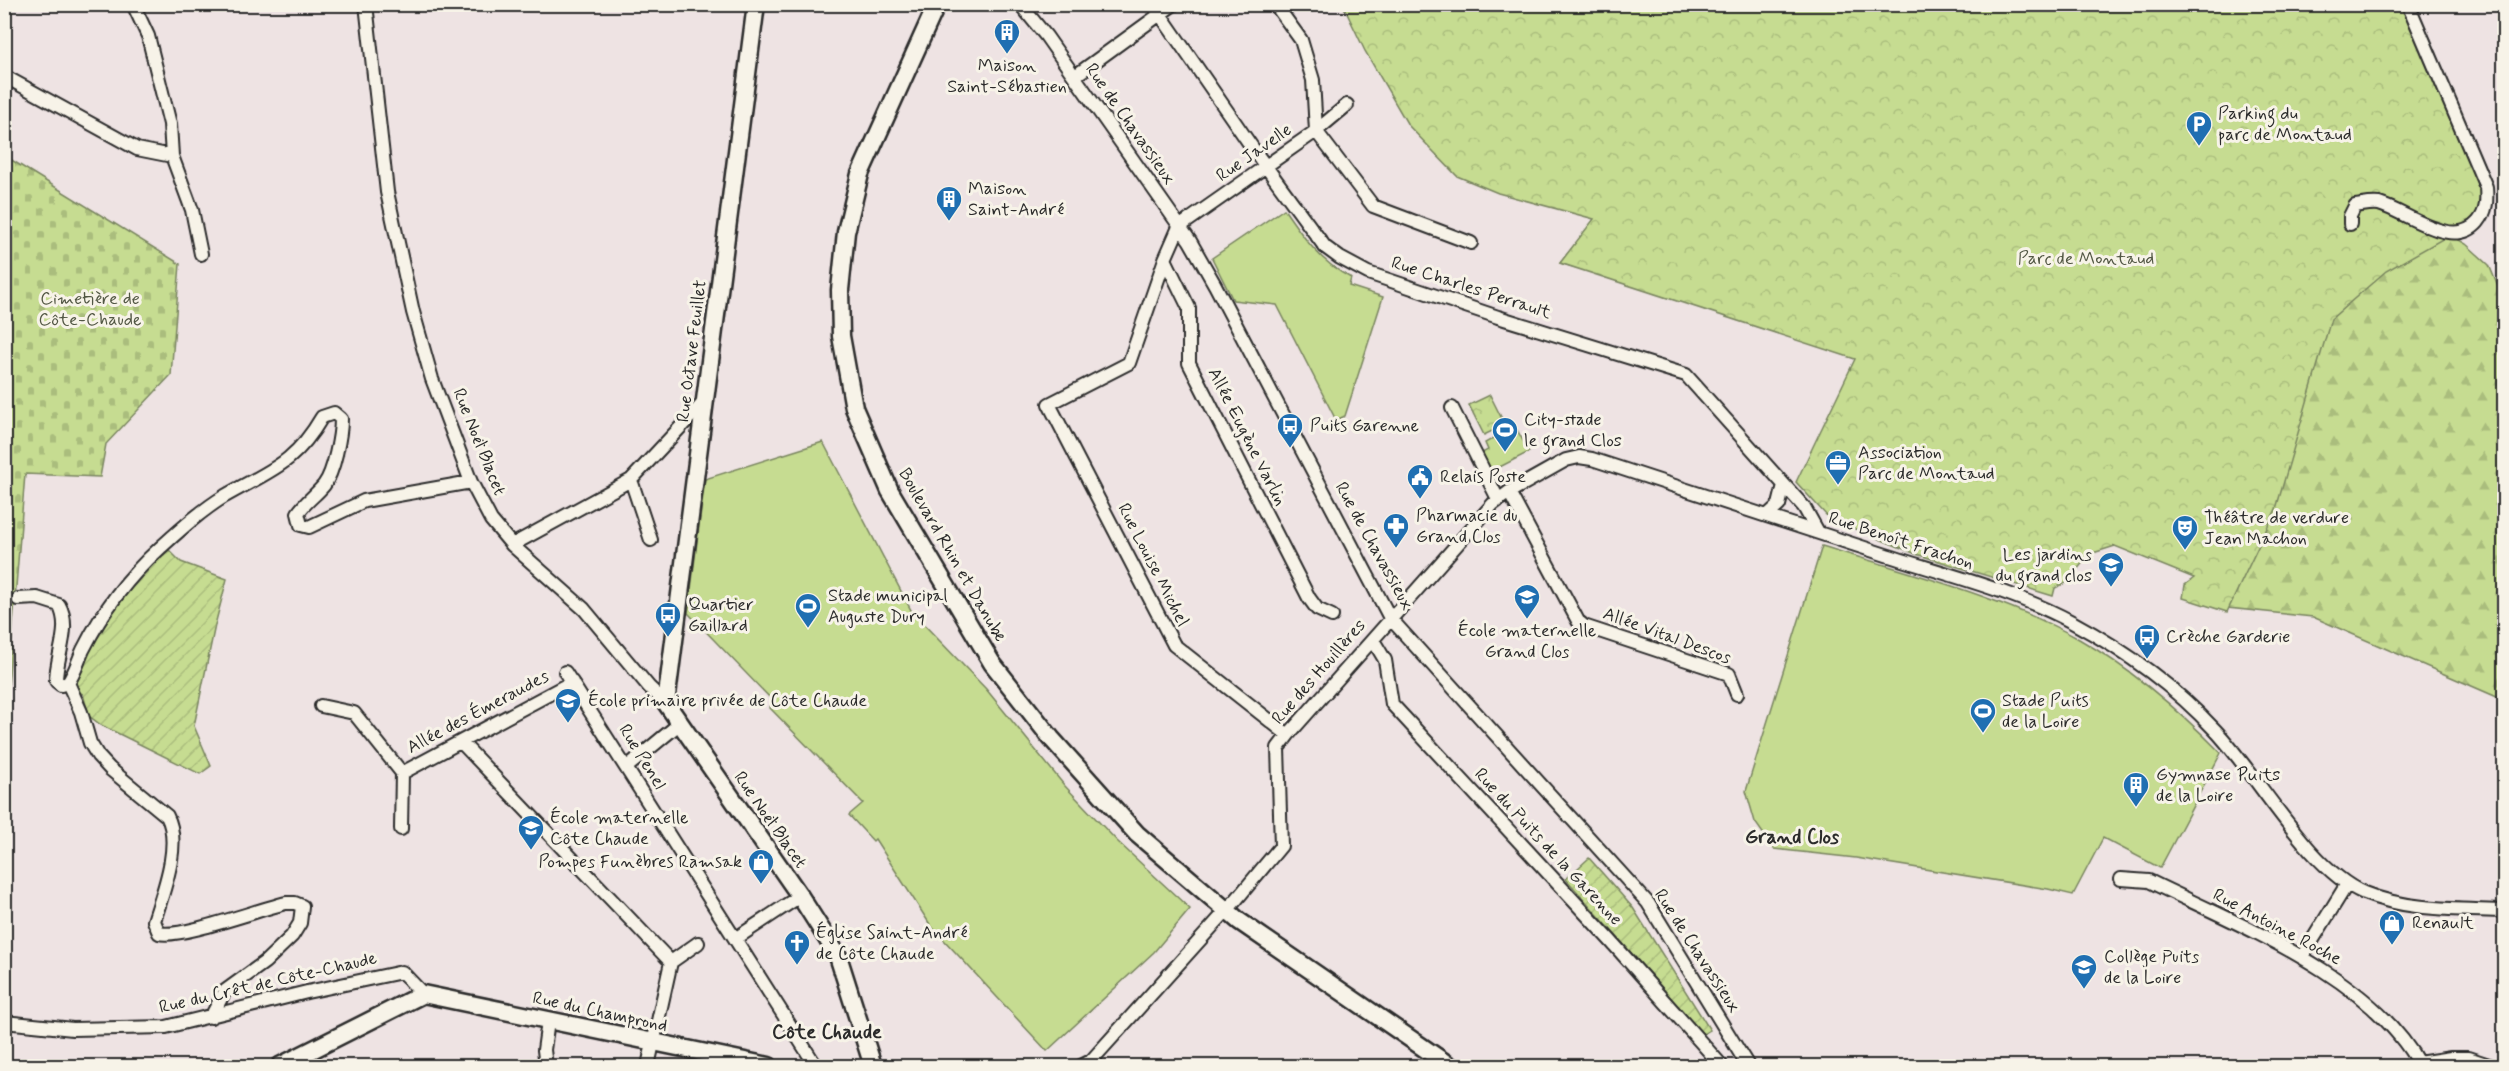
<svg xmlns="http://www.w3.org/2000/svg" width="2509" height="1071" viewBox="0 0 2509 1071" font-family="Mynerve,sans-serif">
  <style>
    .grass { fill: #c6dc91; stroke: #78845e; stroke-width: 1.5 }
    .forest { fill: url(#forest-firs); stroke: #78845e; stroke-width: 1.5 }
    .cemetery { fill: url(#cemetery-stones); stroke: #78845e; stroke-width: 1.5 }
    .park { fill: url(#park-crowns); stroke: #78845e; stroke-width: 1.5 }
    .garden { fill: url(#garden-furrows); stroke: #78845e; stroke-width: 1.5 }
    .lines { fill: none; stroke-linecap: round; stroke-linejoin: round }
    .street-casing { stroke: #2b2b2b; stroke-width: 16 }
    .secondary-casing { stroke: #2b2b2b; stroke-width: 21 }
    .street { stroke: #f7f3e8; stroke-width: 12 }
    .secondary { stroke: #f7f3e8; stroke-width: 16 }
    .labels { text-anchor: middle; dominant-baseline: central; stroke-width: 6; stroke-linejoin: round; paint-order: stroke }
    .poi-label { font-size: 18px; fill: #2b2b2b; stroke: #f7f3e8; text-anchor: start }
    .street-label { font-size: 18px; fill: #2b2b2b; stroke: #f7f3e8 }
    .park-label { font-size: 18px; fill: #525744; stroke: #f7f3e8 }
    .neighbourhood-label { font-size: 20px; font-weight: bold; fill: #2b2b2b; stroke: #f7f3e8 }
  </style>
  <defs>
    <pattern id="forest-firs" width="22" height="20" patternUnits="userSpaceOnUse" patternTransform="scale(1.5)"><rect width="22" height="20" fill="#c6dc91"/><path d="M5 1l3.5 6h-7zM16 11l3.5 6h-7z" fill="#aabd7d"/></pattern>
    <pattern id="cemetery-stones" width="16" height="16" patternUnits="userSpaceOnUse" patternTransform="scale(1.5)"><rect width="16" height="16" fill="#c6dc91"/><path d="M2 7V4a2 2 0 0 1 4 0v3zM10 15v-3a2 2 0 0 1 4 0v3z" fill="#aabd7d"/></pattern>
    <pattern id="park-crowns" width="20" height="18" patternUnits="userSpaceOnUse" patternTransform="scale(1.5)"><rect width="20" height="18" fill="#c6dc91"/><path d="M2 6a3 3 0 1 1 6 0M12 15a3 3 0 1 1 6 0" fill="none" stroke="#aabd7d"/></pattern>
    <pattern id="garden-furrows" width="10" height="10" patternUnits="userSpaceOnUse" patternTransform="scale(1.5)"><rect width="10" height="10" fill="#c6dc91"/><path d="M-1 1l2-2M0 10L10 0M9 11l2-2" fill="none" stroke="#aabd7d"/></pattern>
  </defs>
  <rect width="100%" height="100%" fill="#eee3e3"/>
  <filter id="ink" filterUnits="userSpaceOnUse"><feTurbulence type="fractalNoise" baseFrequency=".0167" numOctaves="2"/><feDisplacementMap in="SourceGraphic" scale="12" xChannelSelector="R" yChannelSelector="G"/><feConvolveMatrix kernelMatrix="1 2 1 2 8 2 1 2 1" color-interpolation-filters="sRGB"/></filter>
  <g filter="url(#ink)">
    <path class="grass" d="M1284,209C1303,237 1320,262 1351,278L1349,286L1383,297L1345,416L1336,420L1277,305L1233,300L1212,258Z
      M1515,426L1529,452L1492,471L1482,453L1488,450L1485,443Z
      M823,442L912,612L986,689L1064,785L1117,841L1190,909L1154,952L1047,1051L931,926L875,839L873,841L849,815L863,803L770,708L772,700L688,613L705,479Z
      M1822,546C1905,572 2004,597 2079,639C2133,670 2178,709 2221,753L2160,868L2103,838L2073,895L2048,889L1856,858L1774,849L1755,822L1746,791Z"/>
    <path class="forest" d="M1949,4L2454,237L2466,244L2489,265L2504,301V700L2313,617L2228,608L2276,509L2266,467L1560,263L1595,219Z"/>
    <path class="cemetery" d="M5,156L180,264L171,375L106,444L100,477L25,474L5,724Z"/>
    <path class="park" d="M1343,5H2402L2479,180L2482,206L2469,224L2386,271L2331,319L2276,509L2227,612L2183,598L2185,585L2194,578L2115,546L2090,554L2066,583L2055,588L2053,596L1916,554L1836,521L1827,516L1796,482L1855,359L1560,263L1594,219L1498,193L1457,176L1408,125L1365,51Z
      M1490,395L1505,425L1484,435L1469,405Z"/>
    <path class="garden" d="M169,550L181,562L227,579L215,625L194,726L211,766L200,774L101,725L89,716L83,694L72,689C90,648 110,607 141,574C149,565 159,558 169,550Z
      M1589,858L1633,908L1710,1030L1703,1034L1566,879Z"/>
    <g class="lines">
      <g class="street-casing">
        <path id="street" d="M133,4L148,36L170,124L172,156L192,210L201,254
          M366,4L387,192L413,312L432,379L471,482L491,520L512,545L584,609L649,687L666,703
          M1020,4L1046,36L1190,241L1215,285L1390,618L1648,903L1748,1066
          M1153,4L1256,153L1325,247L1340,258L1368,273L1498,317L1686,375L1804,507L1818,532
          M1275,4L1301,40L1313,80L1316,131L1373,206L1471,243
          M4,76L137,149L172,156
          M1075,76L1174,4
          M2350,224V216L2355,206C2363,205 2371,203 2379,204C2407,212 2453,251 2478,222C2487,211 2487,200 2486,187L2408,4
          M1165,259L1189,308V363L1309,598L1317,609L1332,616
          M1452,408L1498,499
          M631,480L651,540
          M1509,492L1578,621L1584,626L1729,674L1737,694
          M1767,516L1779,505L1784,485
          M512,545L631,480L705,401
          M18,599L37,598L59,605C72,628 56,655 56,681L61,685L68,683C75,673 78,661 83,650C102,612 129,576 160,548C180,530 202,510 225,496C270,470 294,465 322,417L334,413L341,419C341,435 334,472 324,485C316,495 305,502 298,513L301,525L309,527L364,501L471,482
          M1373,640L1385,660L1392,704L1609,939L1722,1066
          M565,672L816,1066
          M68,683L81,712L90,743L98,756L110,769L167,816C182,844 163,892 154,921L159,933C179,939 260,909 286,903H295L302,906L300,923L292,936L265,962L225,991L211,1017
          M321,706L354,713L402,773L572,682
          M1288,735L1174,645L1049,404L1129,363L1165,259L1179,227L1316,131L1347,105
          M461,742L671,962
          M627,767L679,724
          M401,829L402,773
          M2121,879L2149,881C2238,925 2371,975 2420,1066
          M735,939L800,896
          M2302,957L2347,884
          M671,962L698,943
          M4,1022L73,1029L166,1027L307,992L402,972L423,994
          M2451,1058H2468L2492,1066
          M2418,1063L2451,1058V1066
          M546,1066L544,1050L548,1021
          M648,1066L671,962
          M1081,1066L1091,1061L1236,900L1281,846L1278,748L1288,735L1493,504L1509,492L1566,460L1579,457L1592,459C1689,491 1786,523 1883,554C1945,574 2015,591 2072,622C2124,650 2175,687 2215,730C2258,775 2309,870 2364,893C2408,911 2458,909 2504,911"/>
      </g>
      <g class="secondary-casing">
        <path id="secondary" d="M756,4L666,703L800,896L838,956L873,1066
          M937,4L860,174L846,232L840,290L841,336L854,408L890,491L992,663L1051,738L1137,834L1239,921L1450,1066
          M280,1066L423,994L769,1066"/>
      </g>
      <use href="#street" class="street"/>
      <use href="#secondary" class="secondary"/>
    </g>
  </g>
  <defs>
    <g id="building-pin" transform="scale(1.35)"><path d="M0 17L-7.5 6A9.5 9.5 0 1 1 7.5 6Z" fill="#1f6fb2" stroke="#f7f3e8"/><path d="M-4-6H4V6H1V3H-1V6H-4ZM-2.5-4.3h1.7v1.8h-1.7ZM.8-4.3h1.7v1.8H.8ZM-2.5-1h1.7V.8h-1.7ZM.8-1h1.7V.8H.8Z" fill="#fff"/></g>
    <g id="parking-pin" transform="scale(1.35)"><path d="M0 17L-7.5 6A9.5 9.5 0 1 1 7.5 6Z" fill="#1f6fb2" stroke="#f7f3e8"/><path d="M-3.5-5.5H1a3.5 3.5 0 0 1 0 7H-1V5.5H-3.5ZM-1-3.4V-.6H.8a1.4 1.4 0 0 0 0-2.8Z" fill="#fff"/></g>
    <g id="bus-pin" transform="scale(1.35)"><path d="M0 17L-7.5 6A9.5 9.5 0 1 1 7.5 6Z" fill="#1f6fb2" stroke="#f7f3e8"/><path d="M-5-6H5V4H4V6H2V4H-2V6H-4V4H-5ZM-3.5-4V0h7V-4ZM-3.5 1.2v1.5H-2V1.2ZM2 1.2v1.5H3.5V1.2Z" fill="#fff"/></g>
    <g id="stadium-pin" transform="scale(1.35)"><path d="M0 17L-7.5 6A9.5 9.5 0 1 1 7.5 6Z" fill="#1f6fb2" stroke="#f7f3e8"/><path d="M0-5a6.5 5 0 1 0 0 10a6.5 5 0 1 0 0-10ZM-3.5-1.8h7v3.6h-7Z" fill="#fff"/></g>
    <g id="office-pin" transform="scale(1.35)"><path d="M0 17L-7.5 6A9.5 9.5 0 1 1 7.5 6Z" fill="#1f6fb2" stroke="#f7f3e8"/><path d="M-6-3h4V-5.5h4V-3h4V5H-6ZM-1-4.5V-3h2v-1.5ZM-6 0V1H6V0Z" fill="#fff"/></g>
    <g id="civic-pin" transform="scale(1.35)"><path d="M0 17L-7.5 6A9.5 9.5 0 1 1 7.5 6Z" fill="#1f6fb2" stroke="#f7f3e8"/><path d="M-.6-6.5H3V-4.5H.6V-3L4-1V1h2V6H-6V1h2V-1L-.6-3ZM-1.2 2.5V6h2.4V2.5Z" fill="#fff"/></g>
    <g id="pharmacy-pin" transform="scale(1.35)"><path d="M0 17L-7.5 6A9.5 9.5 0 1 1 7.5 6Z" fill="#1f6fb2" stroke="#f7f3e8"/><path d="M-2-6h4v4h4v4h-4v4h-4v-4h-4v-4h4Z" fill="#fff"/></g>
    <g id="theatre-pin" transform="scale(1.35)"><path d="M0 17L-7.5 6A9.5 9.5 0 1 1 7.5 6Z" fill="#1f6fb2" stroke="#f7f3e8"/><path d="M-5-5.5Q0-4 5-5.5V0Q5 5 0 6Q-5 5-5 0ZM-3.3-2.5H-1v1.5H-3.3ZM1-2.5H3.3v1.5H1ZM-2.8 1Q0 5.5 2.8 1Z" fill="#fff"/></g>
    <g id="school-pin" transform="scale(1.35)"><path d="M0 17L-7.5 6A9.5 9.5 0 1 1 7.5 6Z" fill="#1f6fb2" stroke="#f7f3e8"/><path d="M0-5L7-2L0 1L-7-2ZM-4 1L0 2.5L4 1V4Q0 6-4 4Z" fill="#fff"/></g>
    <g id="shop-pin" transform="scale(1.35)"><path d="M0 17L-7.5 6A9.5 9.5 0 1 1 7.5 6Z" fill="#1f6fb2" stroke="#f7f3e8"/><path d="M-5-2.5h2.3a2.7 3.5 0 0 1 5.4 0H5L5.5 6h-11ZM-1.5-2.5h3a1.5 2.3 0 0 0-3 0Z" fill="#fff"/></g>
    <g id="church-pin" transform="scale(1.35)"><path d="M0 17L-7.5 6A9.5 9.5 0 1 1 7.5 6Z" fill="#1f6fb2" stroke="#f7f3e8"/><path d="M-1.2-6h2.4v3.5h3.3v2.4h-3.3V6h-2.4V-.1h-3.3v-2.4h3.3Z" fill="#fff"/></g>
  </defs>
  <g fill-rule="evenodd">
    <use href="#building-pin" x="1007" y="32"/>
    <use href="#parking-pin" x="2199" y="124"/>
    <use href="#building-pin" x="949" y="199"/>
    <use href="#bus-pin" x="1290" y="426"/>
    <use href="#stadium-pin" x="1505" y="430"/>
    <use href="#office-pin" x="1838" y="463"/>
    <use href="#civic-pin" x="1420" y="477"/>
    <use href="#pharmacy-pin" x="1396" y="526"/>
    <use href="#theatre-pin" x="2185" y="528"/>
    <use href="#school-pin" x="2111" y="565"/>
    <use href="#school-pin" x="1527" y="597"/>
    <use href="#stadium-pin" x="808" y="606"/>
    <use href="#bus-pin" x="668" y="615"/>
    <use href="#bus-pin" x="2147" y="637"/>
    <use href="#school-pin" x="568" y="701"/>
    <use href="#stadium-pin" x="1983" y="711"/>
    <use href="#building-pin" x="2136" y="785"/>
    <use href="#school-pin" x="531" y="828"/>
    <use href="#shop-pin" x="761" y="862"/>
    <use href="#shop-pin" x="2392" y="923"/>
    <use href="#church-pin" x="797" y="943"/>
    <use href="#school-pin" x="2084" y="967"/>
  </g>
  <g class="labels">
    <g class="poi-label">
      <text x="1007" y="66" text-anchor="middle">Maison<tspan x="1007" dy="21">Saint-Sébastien</tspan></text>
      <text x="2218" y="114">Parking du<tspan x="2218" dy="21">parc de Montaud</tspan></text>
      <text x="968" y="189">Maison<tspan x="968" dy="21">Saint-André</tspan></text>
      <text x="1524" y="420">City-stade<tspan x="1524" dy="21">le grand Clos</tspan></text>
      <text x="1310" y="426">Puits Garenne</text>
      <text x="1858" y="453">Association<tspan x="1858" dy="21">Parc de Montaud</tspan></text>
      <text x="1440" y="477">Relais Poste</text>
      <text x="1416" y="516">Pharmacie du<tspan x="1416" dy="21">Grand Clos</tspan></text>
      <text x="2204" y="518">Théâtre de verdure<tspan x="2204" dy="21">Jean Machon</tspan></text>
      <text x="2092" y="555" text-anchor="end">Les jardins<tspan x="2092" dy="21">du grand clos</tspan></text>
      <text x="828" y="596">Stade municipal<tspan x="828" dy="21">Auguste Dury</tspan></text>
      <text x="688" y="605">Quartier<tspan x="688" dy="21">Gaillard</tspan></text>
      <text x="1527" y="631" text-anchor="middle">École maternelle<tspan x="1527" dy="21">Grand Clos</tspan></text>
      <text x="2166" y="637">Crèche Garderie</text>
      <text x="588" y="701">École primaire privée de Côte Chaude</text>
      <text x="2002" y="701">Stade Puits<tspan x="2002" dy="21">de la Loire</tspan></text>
      <text x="2156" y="775">Gymnase Puits<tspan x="2156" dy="21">de la Loire</tspan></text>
      <text x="550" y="818">École maternelle<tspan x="550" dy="21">Côte Chaude</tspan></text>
      <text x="742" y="862" text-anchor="end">Pompes Funèbres Ramsak</text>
      <text x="2412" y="923">Renault</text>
      <text x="816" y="933">Église Saint-André<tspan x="816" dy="21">de Côte Chaude</tspan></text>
      <text x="2104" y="957">Collège Puits<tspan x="2104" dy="21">de la Loire</tspan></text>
    </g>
    <g class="street-label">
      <text transform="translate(1130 124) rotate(55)">Rue de Chavassieux</text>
      <text transform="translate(1254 153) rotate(-35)">Rue Javelle</text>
      <text transform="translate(1471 288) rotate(18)">Rue Charles Perrault</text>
      <text transform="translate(692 351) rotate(-83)">Rue Octave Feuillet</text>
      <text transform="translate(1247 437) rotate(63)">Allée Eugène Varlin</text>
      <text transform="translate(479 442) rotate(68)">Rue Noël Blacet</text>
      <text transform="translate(1901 541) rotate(18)">Rue Benoît Frachon</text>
      <text transform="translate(1374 546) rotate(61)">Rue de Chavassieux</text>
      <text transform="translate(952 555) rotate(60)">Boulevard Rhin et Danube</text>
      <text transform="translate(1153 565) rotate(63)">Rue Louise Michel</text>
      <text transform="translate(1667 636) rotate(20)">Allée Vital Descos</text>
      <text transform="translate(1319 672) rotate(-49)">Rue des Houillères</text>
      <text transform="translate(478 712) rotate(-28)">Allée des Émeraudes</text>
      <text transform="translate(642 757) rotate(58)">Rue Penel</text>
      <text transform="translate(770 820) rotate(55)">Rue Noël Blacet</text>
      <text transform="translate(1548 847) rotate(47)">Rue du Puits de la Garenne</text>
      <text transform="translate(2277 927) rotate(28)">Rue Antoine Roche</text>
      <text transform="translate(1697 951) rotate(57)">Rue de Chavassieux</text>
      <text transform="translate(268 983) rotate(-13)">Rue du Crêt de Côte-Chaude</text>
      <text transform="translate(600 1012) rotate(12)">Rue du Champrond</text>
    </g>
    <g class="park-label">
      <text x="2086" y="259">Parc de Montaud</text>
      <text x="90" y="299">Cimetière de<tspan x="90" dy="21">Côte-Chaude</tspan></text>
    </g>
    <g class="neighbourhood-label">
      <text x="1792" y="837">Grand Clos</text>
      <text x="827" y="1032">Côte Chaude</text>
    </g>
  </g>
  <rect width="2509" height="1071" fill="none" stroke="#f7f3e8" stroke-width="24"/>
  <rect x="12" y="12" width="2485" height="1047" fill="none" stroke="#2b2b2b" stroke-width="2" filter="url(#ink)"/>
</svg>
